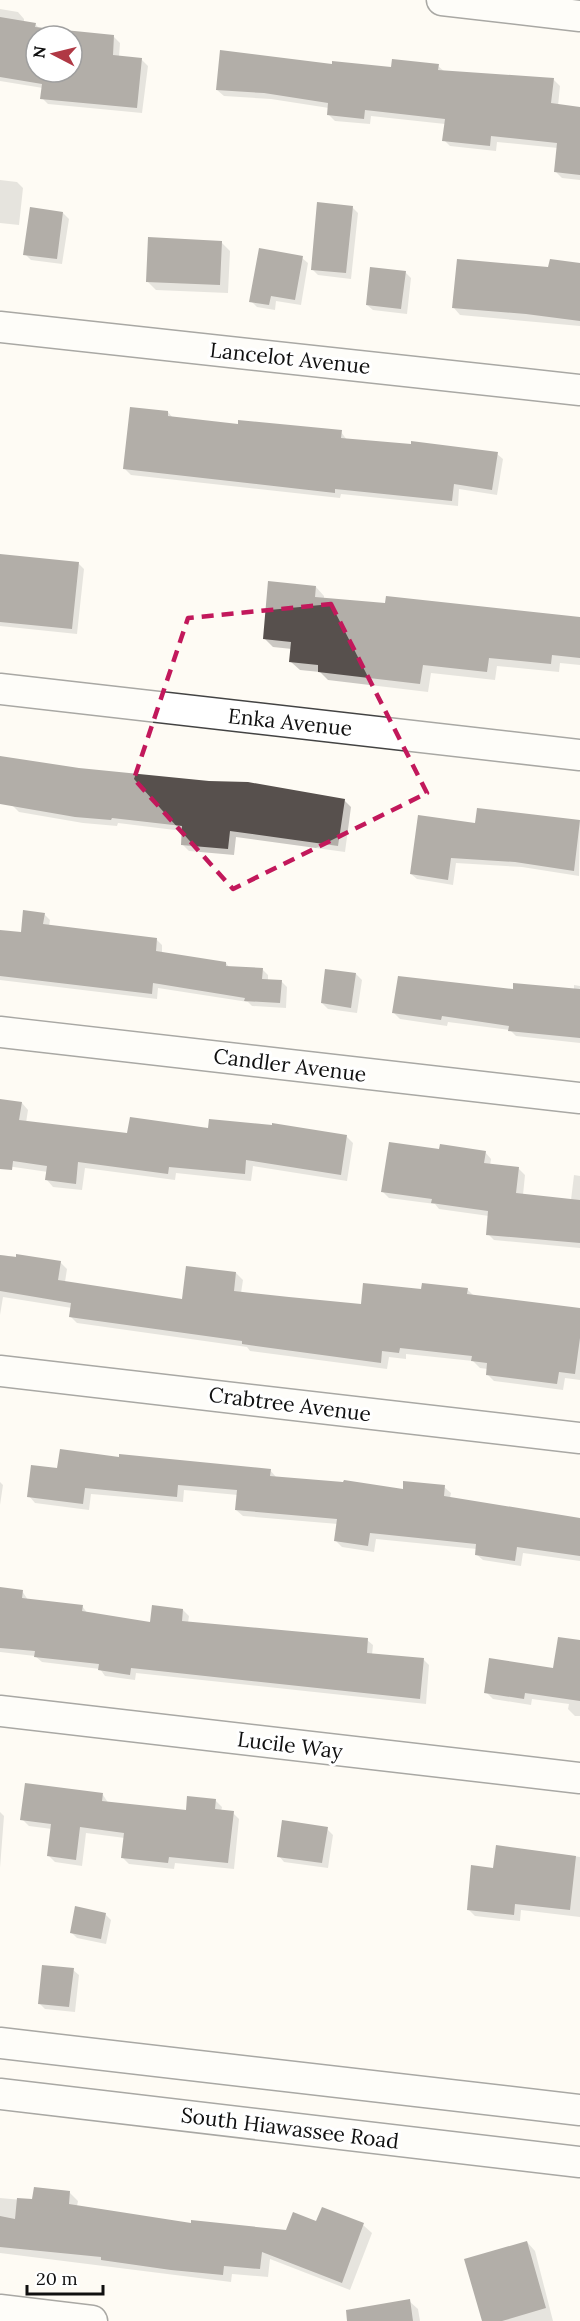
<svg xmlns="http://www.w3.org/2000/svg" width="580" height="2321" viewBox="0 0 580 2321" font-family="Lora,serif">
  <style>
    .shadow { fill: #0003; fill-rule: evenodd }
    .building { fill: #57504d; fill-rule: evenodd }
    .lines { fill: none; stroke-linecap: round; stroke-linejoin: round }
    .minor-casing { stroke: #434343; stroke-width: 33 }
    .minor { stroke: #fff; stroke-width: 30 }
    .marked { fill: none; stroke: #c2185b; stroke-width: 4.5; stroke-dasharray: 12 8; stroke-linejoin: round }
    .labels { text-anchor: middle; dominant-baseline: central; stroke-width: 6; stroke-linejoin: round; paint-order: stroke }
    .street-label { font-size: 21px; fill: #101010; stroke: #fff }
  </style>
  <rect width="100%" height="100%" fill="#fefbf4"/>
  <path class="shadow" d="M0,9L18,12L24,19V23L35,24L40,29L114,37L120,43L119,57L141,59L148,66L142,113L48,104L42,98L43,88L0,81ZM36,36H72V72H36Z
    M333,66L392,68L438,66L445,72L553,79L560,86L558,106L580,108V180L562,178L556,172L558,148L497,142L496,151L450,146L444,140L445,124L371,116L370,124L335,121L329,115V108L271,99L224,96L217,90Z
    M0,180L17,182L23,188L19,225L0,223Z
    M352,207L358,213L351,279L318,275L312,269Z
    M63,213L69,219L62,264L31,260L25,254Z
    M221,242L230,251L228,293L156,290L147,281Z
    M302,258L308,263L301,305L276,301L275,310L257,307L251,301Z
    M580,265V326L460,315L454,308L550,269Z
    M405,272L411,278L407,314L373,310L367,305Z
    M168,412L173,418L239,425L341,432L347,440L497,454L503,459L497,495L459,489L458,506L341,494L340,498L131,475L125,469Z
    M0,555L78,563L84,569L77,634L0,626Z
    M316,587L324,596V599L580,619V665L560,663L559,672L497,666L495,680L431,673L428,692L328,680L320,672L300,670L291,662L292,649L273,647L264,638Z
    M0,757L79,769L344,800L351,807L345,852L236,837L234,855L189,851L182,844L183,831L118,823L117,826L83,823L19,812L12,805L0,802Z
    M478,809L580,821L579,876L522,867L456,863L453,885L417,879L411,874L477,825Z
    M44,914L50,920L49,926L157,940L162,945V953L226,963L229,967L262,969L268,975V980L281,981L287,987L286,1008L252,1006L248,1002L158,988L157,999L0,980V931L22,933Z
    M356,974L362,980L357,1013L328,1009L322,1003Z
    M574,985L580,986V1043L516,1036L510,1030L448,1022L447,1026L400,1019L394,1013L514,990H574Z
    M0,1100L22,1103L28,1110L26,1123L129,1135L209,1129L346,1136L353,1143L347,1181L253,1166L251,1181L176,1173L175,1180L85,1168L82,1190L53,1187L47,1180L48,1172L0,1165Z
    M441,1150L485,1152L491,1159L490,1166L518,1168L525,1175L523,1195L571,1200L574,1175L580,1176V1248L494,1240L488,1234L489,1216L439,1209L435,1204L389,1198L383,1192Z
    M0,1255L60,1262L67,1269L65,1282L183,1300L236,1273L243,1280L241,1293L362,1306L423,1291L467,1289L474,1296L580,1310V1380L565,1378L563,1390L494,1381L487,1374L488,1369L480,1368L473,1361L406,1354V1359L389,1357L387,1369L250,1351L247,1347L77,1323L70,1316L72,1308L3,1297L0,1315Z
    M120,1459L270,1470L276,1477L404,1491L444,1487L451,1493L450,1498L580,1519V1561L523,1553L521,1566L483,1560L476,1554L477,1549L376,1539L374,1552L342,1547L336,1541L338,1524L243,1516L236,1510L238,1495L184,1490L183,1502L91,1494L89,1510L35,1503L29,1496L59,1470Z
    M0,1482L3,1485L0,1505Z
    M0,1589L22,1591L28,1600L82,1606L88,1614L151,1624L183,1610L189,1616L188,1623L367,1640L373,1645L372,1655L424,1660L429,1665L426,1704L136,1673L135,1680L105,1676L100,1669L42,1662L35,1656L0,1652Z
    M580,1642V1716H575L568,1709L569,1704L532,1699L531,1705L493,1699L486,1692L555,1670Z
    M103,1795L109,1804L187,1812L215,1800L222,1807L221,1812L233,1813L239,1819L234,1869L175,1863L174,1869L129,1864L123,1858L125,1838L86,1833L82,1866L55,1862L49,1856L52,1829L29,1826L22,1819Z
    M0,1812L4,1816L0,1868Z
    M327,1829L333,1835L328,1868L284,1862L279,1856Z
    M497,1846L580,1857V1917L521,1910L520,1921L475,1916L468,1909L495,1869Z
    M105,1914L111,1920L106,1944L77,1938L71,1932Z
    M73,1970L79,1975L75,2012L45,2009L39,2003Z
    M69,2192L78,2201L77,2206L192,2224L287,2232L317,2223L363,2225L372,2233L350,2290L270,2259L268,2277L232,2274L231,2282L0,2253V2198L34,2201Z
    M527,2242L535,2251L553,2321H483Z
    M409,2301L418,2309L420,2321H365Z"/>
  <path class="building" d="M0,17L36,23L35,27L114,35L113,55L142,58L137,108L40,99L42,84L0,77ZM36,36H72V72H36Z
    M220,50L332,64V61L391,67L392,59L439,64L438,70L554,78L551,103L580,107V175L554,172L557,143L491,136L490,146L442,141L445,119L365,110L364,119L327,115L328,103L264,93L216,90Z
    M317,202L353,206L346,273L311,270Z
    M30,207L63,212L57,259L23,255Z
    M148,237L222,241L220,285L146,282Z
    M259,248L303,256L295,300L271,296L269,305L249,302Z
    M457,259L548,267L550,259L580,263V321L526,314L452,308Z
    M370,267L406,271L401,309L366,305Z
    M130,407L168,411V416L238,424V420L342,430L341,438L411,444V441L498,452L492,490L454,484L452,501L335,489V493L123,469Z
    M0,554L79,562L72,629L0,622Z
    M268,581L316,586L315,597L385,603L386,596L580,617V658L552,655L551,664L489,658L487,672L423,665L420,684L318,672V665L289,662L291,642L263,639Z
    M0,756L79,768L209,781L248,782L345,799L338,846L230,831L228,849L181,845L182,826L112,818L111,820L75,817L0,804Z
    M477,808L580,820L574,871L515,862L451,858L448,880L410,874L418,815L475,823Z
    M23,910L45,913L43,924L157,938L156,951L226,962V966L263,968L262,979L282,980L280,1003L244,1001L245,998L153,983L152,994L0,976V930L21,932Z
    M325,969L356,973L351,1008L321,1003Z
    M398,976L513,989V983L580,989V1038L508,1031L509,1026L442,1016L441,1020L392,1013Z
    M0,1099L22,1102L19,1120L127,1133L130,1117L208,1128L209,1119L272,1125V1123L347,1135L341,1175L246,1160L245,1174L169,1167L168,1174L78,1162L76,1184L45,1180L47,1166L13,1161L12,1170L0,1169Z
    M389,1142L439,1149L440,1144L486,1151L484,1163L519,1167L516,1193L580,1200V1243L486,1235L488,1211L431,1203L432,1199L381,1192Z
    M16,1254L61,1261L58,1280L182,1299L186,1266L236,1272L234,1291L289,1297L361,1304L363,1283L421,1289L422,1283L468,1288L467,1294L580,1308V1338L575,1374L559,1372L557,1384L486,1375L487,1363L471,1361L472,1356L400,1348L399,1353L382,1351L381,1363L242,1344V1341L69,1317L71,1303L0,1291V1255L16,1257Z
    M60,1449L119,1457V1454L271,1469L270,1476L343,1482L344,1480L403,1489V1481L445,1485L444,1496L580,1518V1556L517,1547L515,1561L475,1555L476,1544L370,1533L368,1546L334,1541L337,1519L235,1510L237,1490L178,1485L177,1497L85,1488L83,1504L27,1497L31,1465L57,1468Z
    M0,1587L23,1590L22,1598L83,1605L82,1611L150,1622L152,1605L183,1609L182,1621L368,1638L367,1653L424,1658L420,1699L131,1668L130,1675L98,1670L99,1664L34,1657L35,1651L0,1648Z
    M558,1637L580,1640V1701L525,1693L524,1699L484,1693L489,1658L553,1668Z
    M25,1783L103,1793L102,1801L186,1810L187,1796L216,1799L215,1809L234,1811L228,1863L169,1857L168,1863L121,1858L124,1833L80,1827L76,1860L47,1856L51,1824L20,1820Z
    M282,1820L328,1827L322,1863L277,1857Z
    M496,1845L576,1856L570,1910L515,1904L514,1915L467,1910L471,1865L493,1868Z
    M75,1906L106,1913L101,1939L70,1933Z
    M42,1965L74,1968L69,2007L38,2004Z
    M34,2187L70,2191L69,2204L191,2223V2220L286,2230L293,2212L316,2221L322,2207L364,2223L342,2283L262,2252L260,2269L224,2266L223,2275L171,2270L101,2260V2257L0,2247V2216L15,2219L17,2198L32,2199Z
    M527,2241L546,2308L502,2321H482L464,2259Z
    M410,2299L413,2321H347L346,2310Z"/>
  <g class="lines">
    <g class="minor-casing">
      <path id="minor" d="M442,0L580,16
        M0,327L580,390
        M0,689L580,755
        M0,1032L580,1098
        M0,1371L580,1438
        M0,1711L580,1778
        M0,2043L580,2110
        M0,2094L580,2162
        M0,2310L92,2321"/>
    </g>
    <use href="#minor" class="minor"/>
  </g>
  <path d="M0 0H580V2321H0ZM331,604L427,793L233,889L134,779L188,618Z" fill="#fefbf4" fill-opacity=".55" fill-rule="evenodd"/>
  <path class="marked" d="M331,604L427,793L233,889L134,779L188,618Z"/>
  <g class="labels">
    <g class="street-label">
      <text transform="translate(290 358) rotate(6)">Lancelot Avenue</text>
      <text transform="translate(290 722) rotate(6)">Enka Avenue</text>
      <text transform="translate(290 1065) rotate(7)">Candler Avenue</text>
      <text transform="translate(290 1404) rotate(7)">Crabtree Avenue</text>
      <text transform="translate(290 1745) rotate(7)">Lucile Way</text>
      <text transform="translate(290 2128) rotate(7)">South Hiawassee Road</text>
    </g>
  </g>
  <g transform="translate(54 54) rotate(277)"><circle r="28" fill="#ffffff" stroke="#9f9f9f" stroke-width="1.5"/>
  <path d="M0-4.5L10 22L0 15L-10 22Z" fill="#b03844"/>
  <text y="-9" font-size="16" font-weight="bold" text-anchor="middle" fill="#101010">N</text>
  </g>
  <path d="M27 2285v9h76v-9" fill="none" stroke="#101010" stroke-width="3"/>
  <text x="36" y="2285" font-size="18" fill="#101010" stroke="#ffffff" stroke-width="4.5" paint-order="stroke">20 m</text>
</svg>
